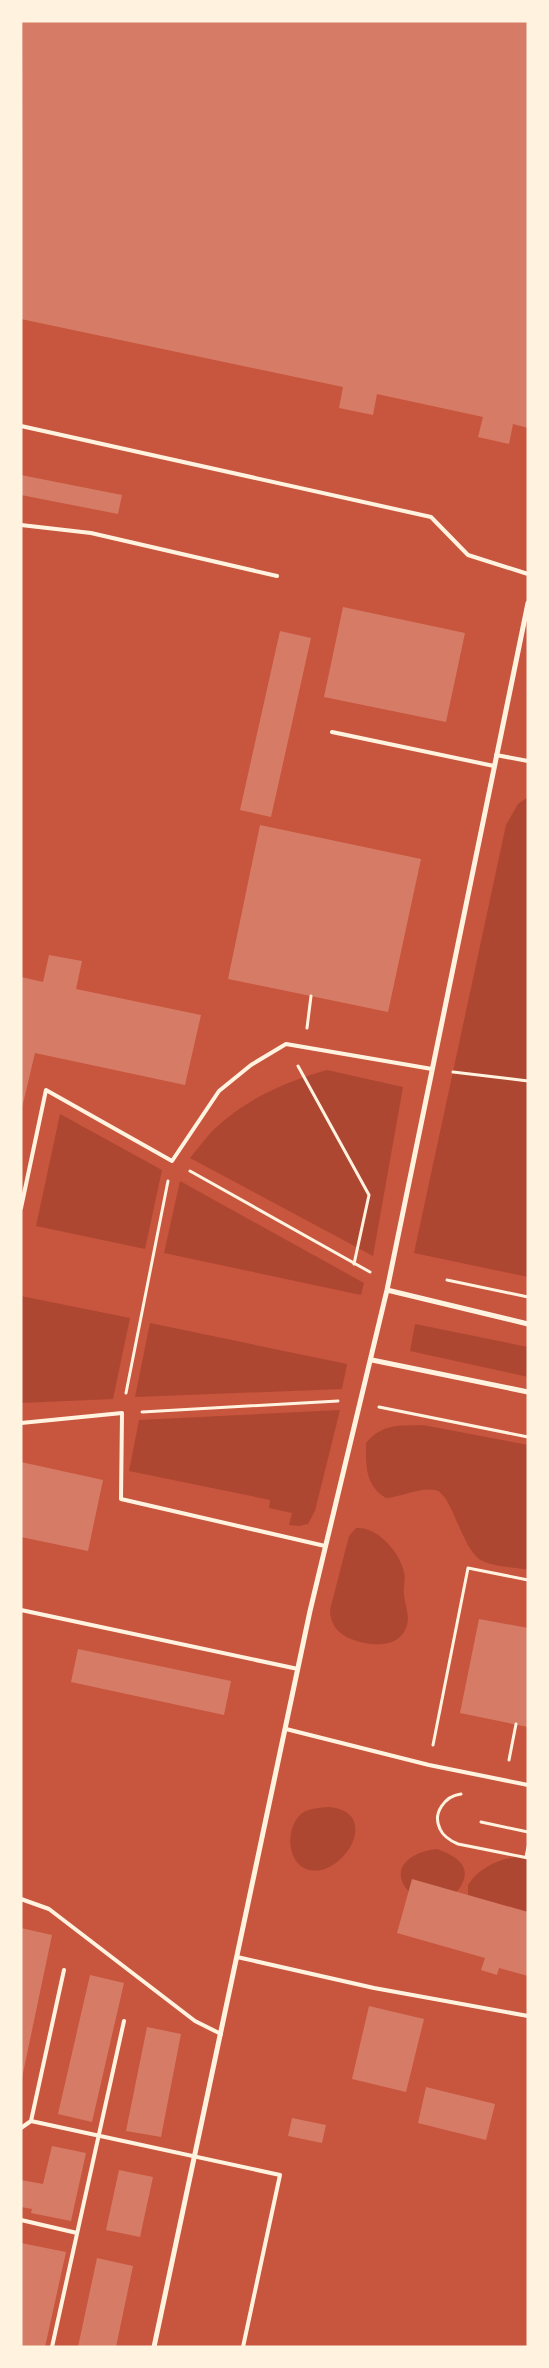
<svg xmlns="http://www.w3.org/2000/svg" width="549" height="2368" viewBox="0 0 549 2368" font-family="'Roboto Serif',serif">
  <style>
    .green { fill: #ae4732 }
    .building { fill: #d67c66 }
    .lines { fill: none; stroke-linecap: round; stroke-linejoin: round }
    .path { stroke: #fff3e0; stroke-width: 3 }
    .service { stroke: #fff3e0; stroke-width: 4 }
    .minor { stroke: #fff3e0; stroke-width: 5 }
  </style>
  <rect width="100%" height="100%" fill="#c8553d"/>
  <path class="green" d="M528,797V1277L414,1253L506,825L518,804Z
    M327,1070L403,1087L373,1256L190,1158C200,1146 209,1133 221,1123C252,1096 289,1081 327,1070Z
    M60,1114L162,1170L145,1249L36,1226Z
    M180,1181L364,1283L361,1295L164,1253Z
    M21,1296L130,1318L113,1399L21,1403Z
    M150,1323L347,1364L342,1389L135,1397Z
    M415,1324L528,1347V1377L410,1351Z
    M340,1410L315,1511L308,1524L299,1526L289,1525L292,1513L269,1508L270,1500L129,1471L139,1420Z
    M423,1425L528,1445V1570C514,1567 491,1567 479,1559C460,1544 452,1493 435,1490C420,1487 401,1497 386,1498C365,1485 366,1466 366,1443C383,1423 398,1426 423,1425Z
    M356,1528C377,1526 400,1552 404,1572C406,1579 403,1587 404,1595C405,1605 410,1615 407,1625C400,1650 369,1646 351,1639C338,1634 330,1624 330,1610L349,1536Z
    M328,1807C385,1811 341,1882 306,1869C287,1862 286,1830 299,1816C306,1808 318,1808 328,1807Z
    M437,1849C453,1855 472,1864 462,1884C460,1889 456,1893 451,1895C441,1898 427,1897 416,1898C385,1874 406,1852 437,1849Z
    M528,1856V1921L468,1900V1885C482,1864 504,1857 528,1856Z"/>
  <path class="building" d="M23,21H528V428L513,424L509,444L478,437L483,417L377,394L373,415L339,408L343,387L21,319Z
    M21,475L122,495L118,514L21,495Z
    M343,607L465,633L446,722L324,697Z
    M280,631L311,638L271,817L240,810Z
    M260,825L421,859L388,1012L228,979Z
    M49,955L82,961L76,989L201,1015L185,1085L35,1053L21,1112V977L43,982Z
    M21,1462L103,1480L88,1551L21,1537Z
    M479,1619L528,1628V1727L460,1713Z
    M78,1649L231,1681L224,1715L71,1682Z
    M412,1879L528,1912V1976L499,1968L497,1975L481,1970L485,1958L397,1933Z
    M21,1928L52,1935L22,2078H21Z
    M90,1975L124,1983L92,2122L58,2114Z
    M369,2006L424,2019L406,2092L352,2079Z
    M147,2027L181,2034L161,2137L126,2131Z
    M426,2087L495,2104L486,2140L418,2123Z
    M292,2118L326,2125L322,2143L288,2136Z
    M52,2146L86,2153L71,2221L31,2213L32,2209L21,2207V2180L43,2184Z
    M119,2170L153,2177L140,2237L106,2230Z
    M21,2243L66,2252L45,2347H21Z
    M97,2258L133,2266L116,2347H78Z"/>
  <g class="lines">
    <path class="path" d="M307,1028L311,996
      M298,1066L369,1195L354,1264
      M453,1072L528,1081
      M190,1171L370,1272
      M447,1280L528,1297
      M126,1393L168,1181
      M379,1407L528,1437
      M142,1412L338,1401
      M433,1745L468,1568L528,1580
      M509,1760L516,1724
      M461,1794C445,1796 432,1813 440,1829C443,1836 451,1841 458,1844L528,1858
      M481,1822L528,1832
      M526,1857L528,1847"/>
    <path class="service" d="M21,426L431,517L468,555L528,574
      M21,525L91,533L277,576
      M332,732L494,766
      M496,755L528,761
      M21,1208L46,1090L172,1161L219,1091L251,1065L286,1044L432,1069
      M21,1423L122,1413L121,1499L325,1546
      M21,1610L298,1669
      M286,1729L429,1765L528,1785
      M21,1899L49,1909L195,2021L221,2034
      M237,1957L374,1988L528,2016
      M31,2121L64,1970
      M21,2128L31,2121L280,2175L243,2347
      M21,2220L77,2233
      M52,2347L124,2021"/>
    <path class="minor" d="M387,1290L528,1324
      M372,1360L528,1392
      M154,2347L310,1611L387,1290L528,603"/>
  </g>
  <rect width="549" height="2368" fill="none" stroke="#fff3e0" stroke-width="45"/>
</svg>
